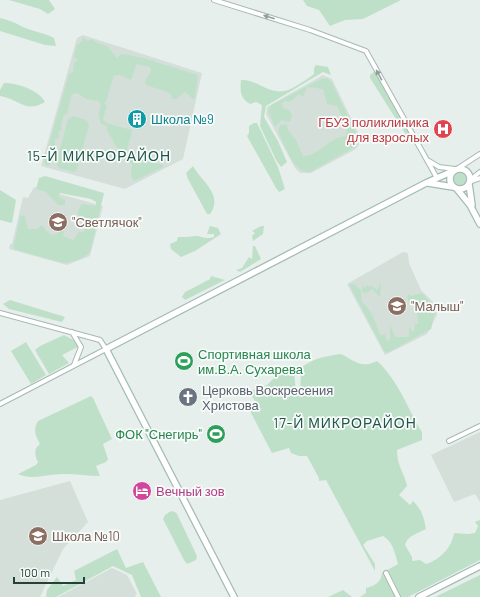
<svg xmlns="http://www.w3.org/2000/svg" width="480" height="597" viewBox="0 0 480 597" font-family="Barlow,sans-serif">
  <style>
    .built { fill: #d4dfda }
    .green { fill: #bfe0c8 }
    .lines { fill: none; stroke-linecap: round; stroke-linejoin: round }
    .street-casing { stroke: #a8b8b2; stroke-width: 6 }
    .secondary-casing { stroke: #a4bbb3; stroke-width: 8 }
    .street { stroke: #fff; stroke-width: 4 }
    .secondary { stroke: #fff; stroke-width: 5.5 }
    .oneway { fill: #92a09c }
    .labels { text-anchor: middle; dominant-baseline: central; stroke-width: 3.5; stroke-linejoin: round; paint-order: stroke }
    .culture-label { font-size: 13px; fill: #0d838f; stroke: #f7fbf9; text-anchor: start }
    .health-label { font-size: 13px; fill: #be3a42; stroke: #f7fbf9; text-anchor: end }
    .education-label { font-size: 13px; fill: #785e54; stroke: #f7fbf9; text-anchor: start }
    .leisure-label { font-size: 13px; fill: #27864d; stroke: #f7fbf9; text-anchor: start }
    .worship-label { font-size: 13px; fill: #5b616d; stroke: #f7fbf9; text-anchor: start }
    .hotel-label { font-size: 13px; fill: #b23c85; stroke: #f7fbf9; text-anchor: start }
    .neighbourhood-label { font-size: 14px; letter-spacing: 1px; fill: #1f5548; stroke: #f7fbf9 }
  </style>
  <rect width="100%" height="100%" fill="#e6efeb"/>
  <path class="built" d="M83,35L202,73L183,159L125,189L41,166L77,38Z
    M323,75L332,79L361,139L359,145L356,149L311,173H300L295,168L266,114L267,107Z
    M34,187L103,206L90,256L67,265L9,249L10,244H12L23,197L28,198Z
    M403,252L408,253L409,263L421,290L433,302L437,310V315L427,334L385,355L347,284Z
    M480,432V502L475,494L454,502L431,455Z
    M70,481L88,522L63,549L40,597H0V500Z
    M112,568L127,575L137,594L135,595L136,597H58Z"/>
  <path class="green" d="M9,0H49L55,9L48,14L40,9Z
    M303,0H401L363,19L345,20L330,26L319,10L307,6Z
    M0,18C8,20 14,22 21,26C31,31 42,32 54,38L56,46L45,45L0,31Z
    M83,37L88,41L91,39L98,43L107,46L117,58L121,54C129,54 134,57 143,58L198,75L195,98L193,99L185,92L176,99H172L170,93L146,85L145,82L151,71L150,67L137,64L131,80L119,75L114,76L113,78L106,102L104,103L107,106L103,119L106,123L132,130C132,138 126,146 127,154L163,165V167L134,181L131,176L132,164L124,160L107,130V126L101,124C98,117 98,113 101,106L99,101L86,99L77,93L72,94L67,114L64,115L61,125L62,129L58,133L60,136L55,140V150L50,165H45L44,161L69,74L73,72L74,62L78,61L74,57L76,46L82,41Z
    M316,65L328,67L331,75L323,72L266,106L264,117L278,141L287,162L281,167L276,160L260,126L262,105L256,102L250,104C240,98 240,91 241,80C256,79 268,94 284,91C292,90 307,79 314,74V68Z
    M375,71L411,136L408,138L370,78V75Z
    M327,78L331,81L358,137L355,147L310,172C293,173 285,145 278,132L280,125L286,124L288,130L296,140L303,156C319,156 329,137 346,136L347,128L337,106L327,104L323,89L307,87L303,97L299,94L290,102L285,101L281,104L283,108L289,110L292,116L290,122L281,120L275,127L268,111L271,105L321,79Z
    M4,83C17,83 39,90 45,102C26,114 19,99 0,96V90Z
    M74,116L86,120L89,125L77,169L74,172L59,168L56,164L68,119Z
    M254,123H257L278,167L285,189L279,192L276,188L247,136L249,133V126Z
    M193,166C201,181 224,195 210,214H207L188,179L186,173Z
    M454 179a6 6 0 1 1 12 0a6 6 0 1 1-12 0Z
    M45,176L104,193L90,252C83,259 73,262 63,263L13,249L20,217L22,215L25,217L28,229H37L41,225C48,229 46,237 57,234L59,229L64,231L63,236L73,240L79,232H84L85,226L90,227L91,225C81,219 72,217 82,204L96,206V202L91,199L60,193L58,196L65,200V205H58L46,192L36,189L39,178Z
    M0,190L16,200L12,223L0,220Z
    M210,226L218,228L221,234L195,251L181,257L171,249L170,244L177,241L178,237C184,237 189,237 195,236C202,236 206,240 214,237V234H207Z
    M261,226H264L263,234L253,241L252,236L255,233L252,231Z
    M253,246H255L261,259L240,272L236,270L242,268L249,257L252,259Z
    M211,276L225,280L185,300L182,297L185,292L191,289L210,279Z
    M381,283L380,297L372,289L367,293L362,292V286L365,288L367,285L369,287L371,285L377,290Z
    M349,284H354L361,290L362,302C372,310 376,324 380,335L385,334L387,341L390,340V325L395,337H409V327L412,331L414,332L415,324H418L417,307L409,304L407,296L410,294L411,296L422,293L436,309L431,329L387,353L384,351Z
    M10,300L65,317L62,322L9,309L3,304Z
    M64,335L75,341L78,347L62,355L69,363L49,374L35,350L40,346Z
    M26,342L46,375L31,384L11,351Z
    M341,354C355,361 361,369 377,361C399,381 407,408 422,432V440L397,450C397,466 404,472 407,486L399,495L410,505L413,501C422,510 424,517 426,529C418,533 407,536 405,545L412,557V561L420,560L426,564C440,560 452,547 454,533L468,534L475,533L478,526L475,522L480,520V560L408,597H360L366,593V588C374,586 381,583 382,573L398,564C395,553 393,542 383,536L367,541L363,545L375,564V571L326,480L319,481V478L307,456H299L291,453L289,448L272,453L250,411L258,406L252,396H238L236,388L241,387L250,391L267,385L280,372L287,369L294,371L296,393L300,396L301,368C313,358 326,356 341,354Z
    M91,396L93,398L112,439L103,444L108,459L106,462L96,466L100,476C88,476 77,474 65,474C50,473 32,481 18,474L36,465L38,462C35,456 33,449 40,444C35,435 33,430 38,421Z
    M171,511L175,512L177,514L197,556L196,560L187,564L184,560L163,519L165,515Z
    M117,549L126,568L143,562L161,597H141L132,575L113,566L56,597H46L47,590L57,577L63,586L76,580L74,571Z
    M480,575V597H435Z
    M343,590L352,597H328Z"/>
  <g class="lines">
    <g class="street-casing">
      <path id="street" d="M214,0L310,30L366,51L437,178
        M429,161L439,167L455,169
        M457,169L480,154
        M470,180L480,172
        M472,181L480,178
        M0,313L100,340L106,349L0,404
        M72,332L81,347L74,365
        M449,441L480,426
        M386,573L398,597"/>
    </g>
    <g class="secondary-casing">
      <path id="secondary" d="M450 179a10 10 0 1 1 20 0a10 10 0 1 1-20 0Z
        M428,183L453,187
        M469,184L472,205
        M457,189L470,205L480,224
        M234,597L106,349L426,183L453,171
        M419,597L480,566"/>
    </g>
    <use href="#street" class="street"/>
    <use href="#secondary" class="secondary"/>
  </g>
  <defs><path id="oneway-solid" d="M-6-.8H1V-3.2L6.5 0L1 3.2V.8H-6Z"/></defs>
  <g class="oneway">
    <use href="#oneway-solid" transform="translate(269 17) rotate(-163)"/>
    <use href="#oneway-solid" transform="translate(379 75) rotate(-119)"/>
  </g>
  <defs>
    <g id="building-disc" transform="scale(1)"><circle r="9.5" fill="#0f9aa8" stroke="#f7fbf9"/><path d="M-4-6H4V6H1V3H-1V6H-4ZM-2.5-4.3h1.7v1.8h-1.7ZM.8-4.3h1.7v1.8H.8ZM-2.5-1h1.7V.8h-1.7ZM.8-1h1.7V.8H.8Z" fill="#fff"/></g>
    <g id="hospital-disc" transform="scale(1)"><circle r="9.5" fill="#e0444e" stroke="#f7fbf9"/><path d="M-5-5h3v3.5h4V-5h3V5h-3V1.5h-4V5h-3Z" fill="#fff"/></g>
    <g id="school-disc" transform="scale(1)"><circle r="9.5" fill="#8d6e63" stroke="#f7fbf9"/><path d="M0-5L7-2L0 1L-7-2ZM-4 1L0 2.5L4 1V4Q0 6-4 4Z" fill="#fff"/></g>
    <g id="stadium-disc" transform="scale(1)"><circle r="9.5" fill="#2e9e5b" stroke="#f7fbf9"/><path d="M0-5a6.5 5 0 1 0 0 10a6.5 5 0 1 0 0-10ZM-3.5-1.8h7v3.6h-7Z" fill="#fff"/></g>
    <g id="church-disc" transform="scale(1)"><circle r="9.5" fill="#6b7280" stroke="#f7fbf9"/><path d="M-1.2-6h2.4v3.5h3.3v2.4h-3.3V6h-2.4V-.1h-3.3v-2.4h3.3Z" fill="#fff"/></g>
    <g id="hotel-disc" transform="scale(1)"><circle r="9.5" fill="#d1479c" stroke="#f7fbf9"/><path d="M-6-4.5h1.5V1H6V5H4.5V3h-9V5H-6ZM-4 0a1.8 1.8 0 1 1 3.6 0ZM.5 0V-2.5h3Q6-2.5 6 0Z" fill="#fff"/></g>
  </defs>
  <g fill-rule="evenodd">
    <use href="#building-disc" x="137" y="119"/>
    <use href="#hospital-disc" x="443" y="129"/>
    <use href="#school-disc" x="58" y="222"/>
    <use href="#school-disc" x="397" y="306"/>
    <use href="#stadium-disc" x="184" y="361"/>
    <use href="#church-disc" x="188" y="397"/>
    <use href="#stadium-disc" x="216" y="434"/>
    <use href="#hotel-disc" x="142" y="491"/>
    <use href="#school-disc" x="38" y="536"/>
  </g>
  <g class="labels">
    <g class="culture-label">
      <text x="151" y="119">Школа №9</text>
    </g>
    <g class="health-label">
      <text x="429" y="122">ГБУЗ поликлиника<tspan x="429" dy="15">для взрослых</tspan></text>
    </g>
    <g class="education-label">
      <text x="72" y="222">"Светлячок"</text>
      <text x="411" y="306">"Малыш"</text>
      <text x="52" y="536">Школа №10</text>
    </g>
    <g class="leisure-label">
      <text x="198" y="354">Спортивная школа<tspan x="198" dy="15">им.В.А. Сухарева</tspan></text>
      <text x="202" y="434" text-anchor="end">ФОК "Снегирь"</text>
    </g>
    <g class="worship-label">
      <text x="202" y="390">Церковь Воскресения<tspan x="202" dy="15">Христова</tspan></text>
    </g>
    <g class="hotel-label">
      <text x="156" y="491">Вечный зов</text>
    </g>
    <g class="neighbourhood-label">
      <text x="99" y="155">15-Й МИКРОРАЙОН</text>
      <text x="345" y="422">17-Й МИКРОРАЙОН</text>
    </g>
  </g>
  <path d="M14 577v6h70v-6" fill="none" stroke="#24423a" stroke-width="2"/>
  <text x="20" y="577" font-size="12" fill="#24423a" stroke="#f7fbf9" stroke-width="3" paint-order="stroke">100 m</text>
</svg>
